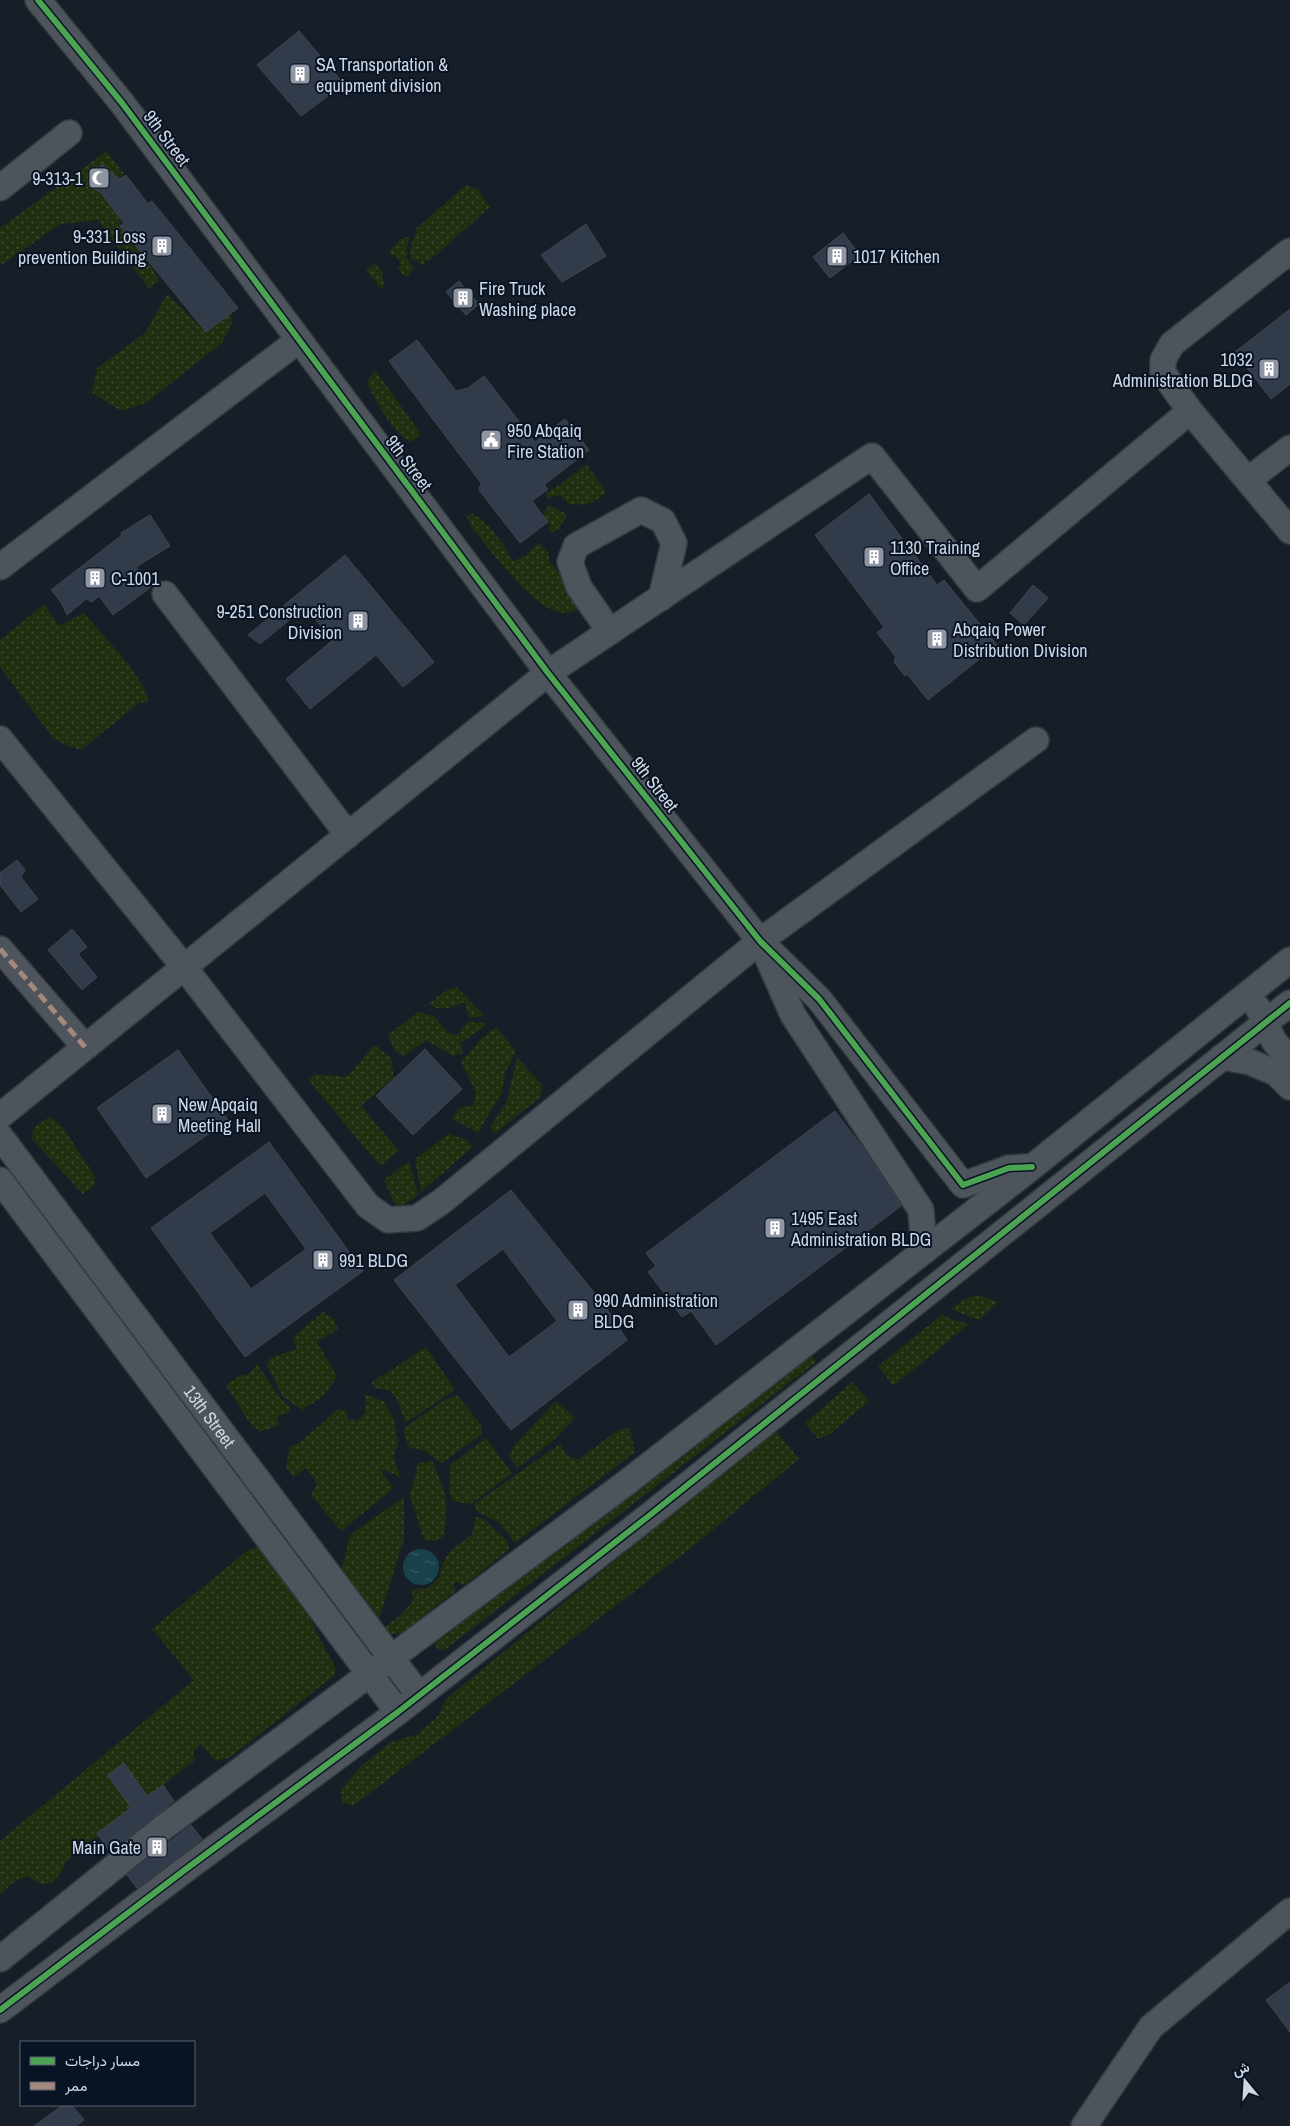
<svg xmlns="http://www.w3.org/2000/svg" width="1290" height="2126" viewBox="0 0 1290 2126" font-family="'Archivo Narrow',Vazirmatn,sans-serif">
  <style>
    .grass { fill: url(#grass-dots) }
    .water { fill: url(#water-ripples) }
    .building { fill: #313b49; stroke: #40464e; fill-rule: evenodd }
    .lines { fill: none; stroke-linecap: round; stroke-linejoin: round }
    .minor-casing { stroke: #353a42; stroke-width: 28 }
    .minor { stroke: #4e545b; stroke-width: 25 }
    .quiet { stroke: #a5887d; stroke-width: 5; stroke-dasharray: 10 5; stroke-linecap: butt }
    .cycleway-casing { stroke: #081424; stroke-width: 9 }
    .cycleway { stroke: #4ca352; stroke-width: 6 }
    .labels { text-anchor: middle; dominant-baseline: central; stroke-width: 4; stroke-linejoin: round; paint-order: stroke }
    .poi-label { font-size: 18px; fill: #cfd7e3; stroke: #081424; text-anchor: start }
    .street-label { font-size: 18px; fill: #cfd7e3; stroke: #081424 }
  </style>
  <defs>
    <pattern id="grass-dots" width="8" height="8" patternUnits="userSpaceOnUse" patternTransform="scale(1.25)"><rect width="8" height="8" fill="#212e10"/><path d="M2 2h.1M6 6h.1" fill="none" stroke="#404c33" stroke-width="1.8" stroke-linecap="round"/></pattern>
    <pattern id="water-ripples" width="26" height="14" patternUnits="userSpaceOnUse" patternTransform="scale(1.25)"><rect width="26" height="14" fill="#18414b"/><path d="M2 4q2-2 4 0t4 0M15 11q2-2 4 0t4 0" fill="none" stroke="#395c65"/></pattern>
  </defs>
  <rect width="100%" height="100%" fill="#171e28"/>
  <path class="grass" d="M107,151L124,174L98,191L121,219L120,226L152,267L159,281L149,289L98,220L60,224L3,264L0,263V228Z
    M466,185L478,189L490,207L429,261H424L425,264L420,265L417,260H412C407,249 415,239 417,228Z
    M410,237L406,249L408,255L406,257L414,268L407,277L402,274L398,268L401,264L398,258L390,253V250L402,238Z
    M375,263L382,272L384,287L380,288L366,270Z
    M167,294L206,332L231,313L232,324L222,343L146,403L121,411L92,393L97,368L145,333Z
    M375,370L417,428L420,435L411,442C394,435 374,399 367,382Z
    M586,464L606,491C597,504 584,506 569,504L560,495L548,498L546,493L558,486Z
    M549,505L565,513L567,516L558,530L549,533L550,526L543,515Z
    M472,513C489,523 504,544 513,561L525,556L539,543L549,553V561L569,585L580,608C571,614 560,614 550,609C523,595 492,552 472,528L467,516Z
    M44,604L59,626L84,613C99,632 148,679 148,702L139,703L81,750L68,746L53,738L0,667V640Z
    M457,987L484,1016L469,1018L465,1002C453,1006 438,1014 429,1003L447,990Z
    M418,1012L434,1016L448,1033L457,1035L468,1022L487,1023L480,1030L460,1043L463,1053L453,1056L426,1040L403,1057L394,1050L388,1035Z
    M496,1027L516,1051L505,1073L502,1092L478,1133L452,1119L459,1108L473,1105L476,1092L461,1062L481,1039Z
    M374,1045L391,1058L394,1078L361,1106L399,1151L380,1166L308,1080L315,1074L347,1077Z
    M517,1057L542,1085L541,1097L494,1134L491,1126L507,1101Z
    M50,1117L62,1126L95,1177L94,1185L83,1194L32,1139L34,1127Z
    M449,1134L465,1139L473,1147L421,1192L415,1159Z
    M409,1161L418,1194L412,1200L399,1206L394,1203L384,1180Z
    M978,1295L998,1302L979,1320L951,1309L965,1299Z
    M323,1312L332,1318L338,1329L317,1342L337,1376L325,1395L302,1410L282,1396L267,1365L270,1358L297,1349L293,1337Z
    M942,1315L956,1321L969,1324L896,1384H892L878,1366Z
    M426,1347L455,1390L405,1423L398,1401L391,1391L375,1388L371,1383Z
    M810,1354L816,1362L445,1650H439L435,1646L434,1636Z
    M257,1364L281,1399L290,1407V1412L277,1417L279,1425L260,1432L249,1422L226,1385L239,1376L249,1374Z
    M852,1382L869,1401L829,1435L818,1439L805,1423Z
    M365,1394L383,1401L394,1419L398,1443L394,1456L400,1478L394,1474L379,1469L394,1488L341,1531L311,1495L317,1484L306,1468L293,1477L286,1467L290,1446L299,1443L338,1409L346,1411L348,1420L355,1419L356,1422L366,1412Z
    M457,1395L482,1426V1434L442,1463L424,1451L409,1448L403,1429L444,1400Z
    M556,1401L575,1418L554,1440L517,1468L509,1456L514,1446Z
    M630,1428L635,1452L515,1543L498,1522L476,1511L474,1504L560,1444L568,1456L578,1460L618,1430Z
    M775,1430L799,1459L686,1552L353,1806L342,1802L341,1790L361,1766L391,1742L418,1734L439,1715L446,1699Z
    M486,1438L512,1473L471,1504L453,1501L449,1492L450,1465Z
    M432,1461C446,1492 450,1503 443,1537L435,1541L424,1540L410,1496L418,1463Z
    M404,1497V1539L379,1619L371,1621L341,1572L350,1535Z
    M476,1517L484,1519L508,1542L509,1549L465,1585L456,1582L453,1584L455,1591L404,1632L394,1634L380,1630L402,1614L413,1601L412,1589L428,1588L440,1577C443,1553 453,1548 472,1535Z
    M264,1547L289,1579L335,1667V1675L229,1758L215,1761L201,1744L193,1752L195,1760L66,1862C56,1883 50,1892 28,1876L14,1882L0,1894V1841L194,1680L152,1629L249,1549Z"/>
  <path class="water" d="M403 1567a18 18 0 1 1 36 0a18 18 0 1 1-36 0Z"/>
  <path class="building" d="M299,31L344,84L301,116L257,65Z
    M102,164L119,179L126,175L148,204L152,201L238,308L206,332L120,226L124,223L101,193L87,184Z
    M586,224L606,256L562,282L541,255Z
    M843,233L860,255L830,278L813,257Z
    M459,281L479,304L466,315L446,292Z
    M1290,309V384L1271,399L1235,352Z
    M417,340L456,391L468,388L484,376L535,442L565,419L589,450L544,485L548,489L532,501L548,522L520,543L479,490L481,483L389,361Z
    M869,494L937,585L944,580L997,645L928,700L907,674L905,676L894,662L896,657L877,633L884,627L815,535Z
    M150,515L170,546L136,567L151,587L113,615L99,596L92,602L86,599L67,615L61,602L51,590L122,535L121,533Z
    M345,555L434,662L403,687L376,655L310,709L286,679L333,640L305,607L260,644L248,635Z
    M1033,585L1048,598L1024,625L1010,613Z
    M17,860L25,870L21,877L38,899L21,912L0,885V873Z
    M72,929L87,947L78,954L97,977L82,990L48,950Z
    M425,1049L462,1089L413,1135L376,1096Z
    M178,1050L228,1120L146,1178L97,1108Z
    M835,1111L866,1152L901,1206L716,1345L691,1311L682,1317L648,1272L656,1266L646,1253Z
    M269,1142L363,1271L245,1357L151,1228ZM265,1193L306,1249L251,1289L210,1233Z
    M511,1190L604,1305L627,1340L511,1430L394,1280ZM503,1249L557,1321L509,1357L455,1285Z
    M124,1763L147,1796L163,1785L174,1801L110,1852L97,1833L131,1808L108,1775Z
    M191,1825L202,1839L137,1888L127,1875Z
    M1290,1982V2032L1266,2000Z
    M63,2105H72L84,2120L76,2126H34Z"/>
  <g class="lines">
    <g class="minor-casing">
      <g id="minor">
        <path d="M38,0L122,103L548,673L760,941L819,999L963,1185L1009,1168L1027,1167"/>
        <path d="M0,188L69,133"/>
        <path d="M1290,251L1172,344L1163,360V373L1190,411L1290,531"/>
        <path d="M1248,480L1290,448"/>
        <path d="M0,567L299,340"/>
        <path d="M165,594L348,835"/>
        <path d="M610,632L579,587L570,562L576,546L641,510L663,521L674,543L661,598"/>
        <path d="M0,739L184,967L368,1206L388,1220L417,1218L441,1202L760,941L1036,740"/>
        <path d="M0,949L85,1047"/>
        <path d="M766,954L793,1015L921,1210L924,1251"/>
        <path d="M1258,1008L1274,1041L1290,1061"/>
        <path d="M1222,1057L1250,1062L1276,1073L1290,1087"/>
        <path d="M0,1116L548,673L872,456L977,589L1190,411"/>
        <path id="s1" d="M0,1136L419,1695"/>
        <path d="M0,1180L398,1712"/>
        <path d="M0,1959L160,1830L626,1483L1032,1167L1290,960"/>
        <path d="M0,2010L186,1869L398,1712L650,1515L1290,1003"/>
        <path d="M1084,2126L1151,2027L1290,1911"/>
      </g>
    </g>
    <use href="#minor" class="minor"/>
    <path class="quiet" d="M0,949L85,1047"/>
    <g class="cycleway-casing">
      <path id="cycleway" d="M38,0L122,103L548,673L760,941L819,999L963,1185L1009,1168L1032,1167
        M0,2010L186,1869L398,1712L650,1515L1290,1003"/>
    </g>
    <use href="#cycleway" class="cycleway"/>
  </g>
  <defs>
    <g id="building-square" transform="scale(1.125)"><rect x="-9" y="-9" width="18" height="18" rx="4" fill="#8f96a2" stroke="#081424"/><path d="M-4-6H4V6H1V3H-1V6H-4ZM-2.5-4.3h1.7v1.8h-1.7ZM.8-4.3h1.7v1.8H.8ZM-2.5-1h1.7V.8h-1.7ZM.8-1h1.7V.8H.8Z" fill="#fff"/></g>
    <g id="mosque-square" transform="scale(1.125)"><rect x="-9" y="-9" width="18" height="18" rx="4" fill="#8f96a2" stroke="#081424"/><path d="M3.5-4.9A6 6 0 1 0 3.5 4.9A5 5 0 1 1 3.5-4.9Z" fill="#fff"/></g>
    <g id="civic-square" transform="scale(1.125)"><rect x="-9" y="-9" width="18" height="18" rx="4" fill="#8f96a2" stroke="#081424"/><path d="M-.6-6.5H3V-4.5H.6V-3L4-1V1h2V6H-6V1h2V-1L-.6-3ZM-1.2 2.5V6h2.4V2.5Z" fill="#fff"/></g>
  </defs>
  <g fill-rule="evenodd">
    <use href="#building-square" x="300" y="74"/>
    <use href="#mosque-square" x="99" y="178"/>
    <use href="#building-square" x="162" y="246"/>
    <use href="#building-square" x="837" y="256"/>
    <use href="#building-square" x="463" y="298"/>
    <use href="#building-square" x="1269" y="369"/>
    <use href="#civic-square" x="491" y="440"/>
    <use href="#building-square" x="874" y="557"/>
    <use href="#building-square" x="95" y="578"/>
    <use href="#building-square" x="358" y="621"/>
    <use href="#building-square" x="937" y="639"/>
    <use href="#building-square" x="162" y="1114"/>
    <use href="#building-square" x="775" y="1228"/>
    <use href="#building-square" x="323" y="1260"/>
    <use href="#building-square" x="578" y="1310"/>
    <use href="#building-square" x="157" y="1847"/>
  </g>
  <g class="labels">
    <g class="poi-label">
      <text x="316" y="64">SA Transportation &amp;<tspan x="316" dy="21">equipment division</tspan></text>
      <text x="83" y="178" text-anchor="end">9-313-1</text>
      <text x="146" y="236" text-anchor="end">9-331 Loss<tspan x="146" dy="21">prevention Building</tspan></text>
      <text x="853" y="256">1017 Kitchen</text>
      <text x="479" y="288">Fire Truck<tspan x="479" dy="21">Washing place</tspan></text>
      <text x="1253" y="359" text-anchor="end">1032<tspan x="1253" dy="21">Administration BLDG</tspan></text>
      <text x="507" y="430">950 Abqaiq<tspan x="507" dy="21">Fire Station</tspan></text>
      <text x="890" y="547">1130 Training<tspan x="890" dy="21">Office</tspan></text>
      <text x="111" y="578">C-1001</text>
      <text x="342" y="611" text-anchor="end">9-251 Construction<tspan x="342" dy="21">Division</tspan></text>
      <text x="953" y="629">Abqaiq Power<tspan x="953" dy="21">Distribution Division</tspan></text>
      <text x="178" y="1104">New Apqaiq<tspan x="178" dy="21">Meeting Hall</tspan></text>
      <text x="791" y="1218">1495 East<tspan x="791" dy="21">Administration BLDG</tspan></text>
      <text x="339" y="1260">991 BLDG</text>
      <text x="594" y="1300">990 Administration<tspan x="594" dy="21">BLDG</tspan></text>
      <text x="141" y="1847" text-anchor="end">Main Gate</text>
    </g>
    <g class="street-label">
      <text transform="translate(167 138) rotate(53)">9th Street</text>
      <text transform="translate(409 463) rotate(53)">9th Street</text>
      <text transform="translate(655 784) rotate(52)">9th Street</text>
      <text stroke="none"><textPath href="#s1" startOffset="350">13th Street</textPath></text>
    </g>
  </g>
  <rect x="20" y="2041" width="175" height="65" fill="#081424" stroke="#586270"/>
  <rect x="30" y="2057" width="25" height="8" fill="#4ca352" stroke="#586270"/>
  <text x="65" y="2066" font-size="15" fill="#cfd7e3">مسار دراجات</text>
  <rect x="30" y="2082" width="25" height="8" fill="#a5887d" stroke="#586270"/>
  <text x="65" y="2091" font-size="15" fill="#cfd7e3">ممر</text>
  <g transform="translate(1245 2081) rotate(342)" stroke="#081424" stroke-width="4" paint-order="stroke">
  <path d="M0-4L9 19L0 12L-9 19Z" fill="#cfd7e3"/>
  <text y="-8" font-size="14" font-weight="bold" text-anchor="middle" fill="#cfd7e3">ش</text>
  </g>
</svg>
